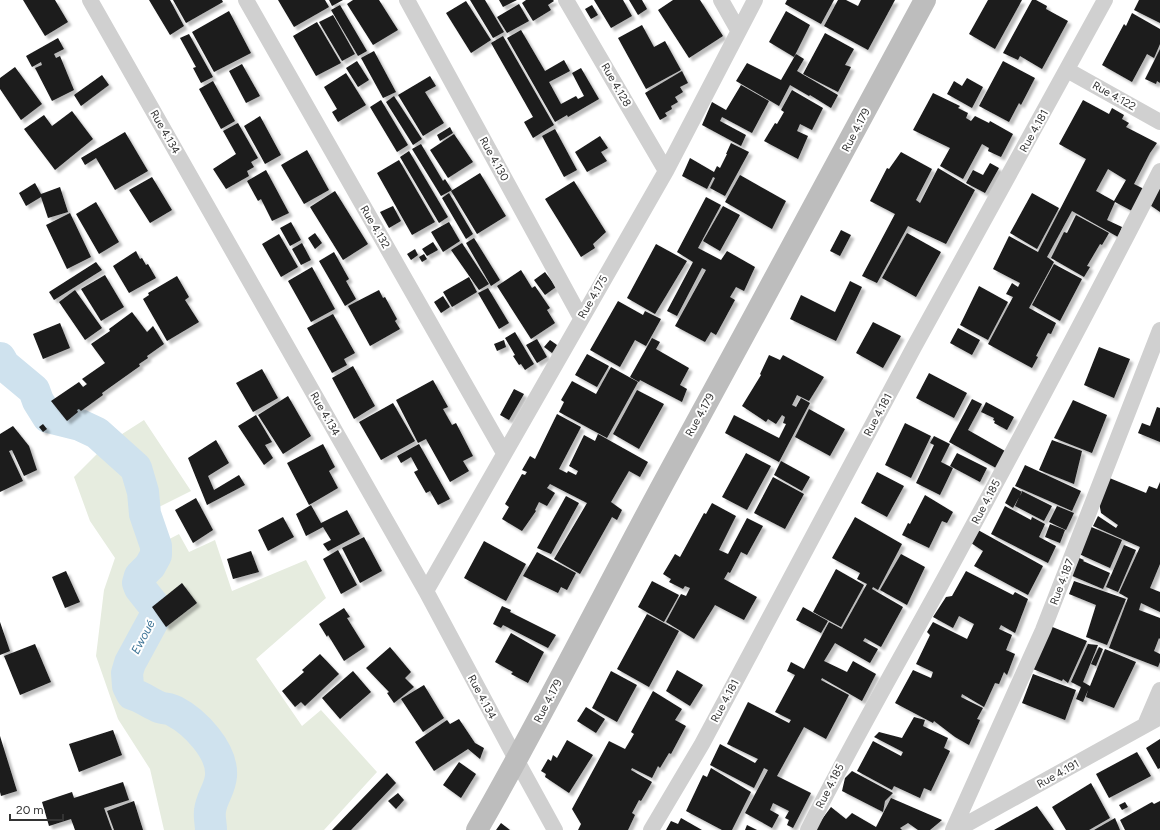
<svg xmlns="http://www.w3.org/2000/svg" width="1160" height="830" viewBox="0 0 1160 830" font-family="Figtree,sans-serif">
  <style>
    .green { fill: #e6ecdf }
    .lines { fill: none; stroke-linecap: round; stroke-linejoin: round }
    .river { stroke: #cfe2ee; stroke-width: 32 }
    .building { fill: #1a1a1a; fill-rule: evenodd; filter: url(#shadow) }
    .street { stroke: #d0d0d0; stroke-width: 16 }
    .secondary { stroke: #bdbdbd; stroke-width: 22 }
    .labels { text-anchor: middle; dominant-baseline: central; stroke-width: 4; stroke-linejoin: round; paint-order: stroke }
    .street-label { font-size: 11px; fill: #333; stroke: #fff }
    .water-label { font-size: 12px; font-style: italic; fill: #3f7597; stroke: #fff }
  </style>
  <defs>
    <filter id="shadow"><feDropShadow dx="3.5" dy="3.5" stdDeviation="1" flood-color="#0004"/></filter>
  </defs>
  <rect width="100%" height="100%" fill="#fff"/>
  <path class="green" d="M144,420L191,491L145,514L156,546L179,534L189,552L215,540L232,591L306,560L326,598L256,659L302,726L321,710L377,772L324,830H164L150,769L118,719L96,656L104,590L115,558L90,521L74,477L108,443Z"/>
  <g class="lines">
    <path class="river" d="M0,358L4,365L34,390L38,401L48,417L80,425L97,433L136,468L143,492L145,514L156,546V555L150,566L140,576L138,583L140,588L155,607V617L130,663L127,673L128,686L132,694C143,697 147,702 157,706C162,709 169,708 174,711C195,722 223,751 221,776C220,789 211,799 210,811C209,817 211,824 211,830"/>
  </g>
  <path class="building" d="M23,0H55L68,22L45,36Z
    M149,0H170L184,26L170,35Z
    M173,0H222L223,2L186,23Z
    M278,0H325L329,7L294,27Z
    M329,0H343L332,6Z
    M353,0H379L398,30L373,45L347,4Z
    M470,0H485L504,32L493,38Z
    M499,0H517L503,7Z
    M526,0H553L554,1L548,5L551,10L533,21L522,3Z
    M594,0H623L632,16L611,28Z
    M629,0H642L647,9L638,15Z
    M673,0H700L723,36L689,58L658,10Z
    M787,0H834L821,24L785,4Z
    M838,0H846L858,6L861,0H895L868,50L824,26Z
    M988,0H1022L995,49L969,34Z
    M1032,0H1036L1047,6L1046,9L1068,21L1042,69L1020,56L1018,60L1003,53Z
    M1139,0H1160V23L1134,10Z
    M466,1L491,40L471,53L446,13Z
    M519,4L529,21L507,33L497,17Z
    M340,5L367,51L358,56L331,10Z
    M592,5L598,15L591,19L585,9Z
    M229,11L251,53L214,72L192,32Z
    M786,11L810,25L794,57L769,42Z
    M1132,13L1160,29V44L1154,58L1147,54L1132,82L1102,65L1124,24L1126,26Z
    M333,15L355,54L342,61L319,22Z
    M317,22L341,63L316,76L293,36Z
    M642,25L654,47L665,41L681,70L646,89L618,38Z
    M521,30L545,71L564,60L570,71L549,82L561,104L576,96L578,99L584,96L572,73L581,68L599,99L568,117L567,115L555,122L507,38Z
    M825,33L854,49L845,65L851,67L838,92L803,74Z
    M189,34L213,77L201,83L193,68L196,67L180,38Z
    M503,36L554,125L533,138L524,122L533,117L491,43Z
    M58,38L64,49L54,54L56,58L60,56L74,90L52,101L35,68L42,65L41,62L32,67L26,56Z
    M1160,49V83L1157,81L1156,84L1145,79Z
    M374,51L396,92L383,98L361,58Z
    M796,54L804,59L797,71L838,95L831,108L810,95L809,96L790,85L779,106L736,81L747,63L781,80Z
    M357,61L369,80L358,87L346,68Z
    M1003,61L1035,78L1021,105L1019,103L1009,122L979,106Z
    M242,64L260,96L246,103L229,71Z
    M15,67L42,104L21,120L0,89V78Z
    M682,71L688,83L680,87L683,92L675,97L678,102L671,106L672,109L665,113L667,116L660,120L645,93Z
    M346,73L366,105L338,122L332,112L337,109L324,87Z
    M102,75L109,85L81,106L74,95Z
    M430,76L436,86L425,92L444,123L423,136L398,95Z
    M967,78L983,87L972,108L947,94L954,81L962,86Z
    M213,81L235,121L221,129L199,89Z
    M741,85L769,101L752,133L722,117L720,121L746,135L741,146L702,125L712,102L726,110Z
    M792,90L823,108L812,130L800,124L797,131L808,136L798,159L764,141L775,123L777,124L784,112L781,110Z
    M933,93L960,106L958,108L968,113L966,118L971,121L975,116L989,123L990,121L1013,134L1001,157L988,151L989,148L982,144L963,179L940,166L950,148L913,130Z
    M394,96L422,139L413,145L386,102Z
    M381,100L408,145L397,152L370,107Z
    M1083,100L1109,114L1112,108L1124,115L1122,119L1129,123L1126,127L1157,143L1150,153L1134,184L1144,189L1132,211L1115,202L1107,220L1122,227L1118,237L1072,211L1047,257L1054,262L1029,308L1056,323L1051,334L1048,333L1036,356L1038,357L1032,368L988,344L1013,297L1006,294L1012,283L1018,287L1020,283L993,269L1009,236L1038,252L1086,159L1059,144ZM1108,169L1126,180L1114,201L1096,191Z
    M72,111L93,139L55,170L24,129L44,115L52,126Z
    M260,116L281,155L265,164L244,126Z
    M238,123L258,158L251,162L254,167L247,171L249,176L226,189L213,169L236,154L223,131Z
    M450,127L453,133L440,141L437,135Z
    M555,129L577,170L564,177L542,136Z
    M125,132L148,171L115,190L96,158L85,165L81,158Z
    M454,134L473,162L448,178L430,150Z
    M600,136L608,148L601,152L607,161L587,172L575,152Z
    M731,143L749,152L725,196L710,188L715,178L713,177L707,189L682,176L690,158L714,172L717,166L720,168L727,154H726Z
    M421,144L443,181L445,179L452,190L441,196L412,149Z
    M307,150L329,190L304,204L281,165Z
    M409,151L448,217L439,223L400,157Z
    M901,152L932,169L916,200L920,203L938,168L975,190L946,244L908,226L877,283L862,276L895,214L870,201L887,168L889,169Z
    M399,160L435,222L412,235L377,173Z
    M990,163L999,168L985,193L966,183L973,170L983,175Z
    M266,170L289,213L272,221L261,199L258,201L247,181Z
    M480,173L506,216L477,234L451,191Z
    M740,175L786,201L772,229L725,202Z
    M152,177L172,210L150,223L129,190Z
    M574,181L606,232L593,244L595,248L581,257L545,199Z
    M35,183L41,194L60,187L68,212L48,218L41,197L26,206L19,193Z
    M1160,184V212L1147,203Z
    M335,191L368,244L343,260L310,207Z
    M449,193L473,234L466,239L442,198Z
    M1032,193L1059,208L1037,249L1010,233Z
    M706,197L721,205L698,248L721,260L727,251L755,267L744,291L736,287L730,297L735,300L716,335L711,332L705,342L675,326L706,270L702,268L677,316L667,311L693,262L677,252Z
    M96,202L119,242L99,254L76,214Z
    M393,206L401,221L389,228L380,212Z
    M723,206L740,215L720,251L703,241Z
    M70,213L91,257L67,269L46,225Z
    M1076,215L1109,233L1102,245L1100,244L1087,266L1090,267L1084,277L1051,258L1064,232L1067,233Z
    M291,222L301,240L290,246L280,228Z
    M449,222L460,241L443,252L431,232Z
    M841,230L851,235L840,256L830,251Z
    M315,233L322,243L315,249L308,238Z
    M907,233L941,252L916,297L882,278Z
    M279,234L298,267L281,277L262,244Z
    M474,238L500,280L491,286L466,243Z
    M433,242L438,250L427,256L422,249Z
    M302,243L311,260L301,265L292,249Z
    M462,243L489,284L479,290L451,250Z
    M656,244L687,261L655,314L627,298Z
    M415,249L418,255L411,260L407,254Z
    M136,251L140,259L142,258L146,265L148,264L156,278L129,293L113,266Z
    M334,252L349,279L346,281L356,299L345,306L319,261Z
    M424,254L427,259L422,262L419,257Z
    M96,262L102,270L54,300L49,292Z
    M1054,264L1082,279L1060,321L1032,305Z
    M312,267L335,309L311,322L288,281Z
    M521,270L532,288L535,286L550,308L547,310L555,323L531,339L497,286Z
    M545,272L556,287L545,295L534,280Z
    M105,275L124,307L101,321L81,289Z
    M177,276L189,297L185,300L199,322L167,341L143,299L149,295L148,293Z
    M469,277L477,292L452,307L443,292Z
    M850,281L862,287L836,341L790,319L801,295L835,312Z
    M979,286L1008,302L988,340L960,325Z
    M488,288L509,323L499,329L478,293Z
    M75,290L102,328L85,340L59,302Z
    M379,290L383,298L385,297L397,319L395,321L400,329L370,346L348,306Z
    M443,296L450,307L441,313L434,302Z
    M618,301L643,315L645,311L661,319L646,346L635,340L620,367L590,350Z
    M132,312L147,332L153,326L164,344L147,356L148,358L139,364L140,366L102,393L103,395L81,411L79,409L77,410L78,412L67,421L51,401L79,382L83,387L87,384L82,379L105,363L91,344L110,331L109,329Z
    M333,314L355,353L344,359L347,365L332,373L307,328Z
    M873,322L901,336L883,368L856,353Z
    M60,323L70,348L43,359L33,334Z
    M958,328L980,340L972,355L950,343Z
    M515,332L534,364L525,370L521,364L519,365L513,356L515,355L505,338Z
    M652,338L660,342L656,349L689,368L680,385L687,389L682,402L640,380L639,382L630,377Z
    M537,339L547,357L537,363L526,345Z
    M504,340L506,347L497,351L494,344Z
    M550,340L557,345L552,353L544,347Z
    M1099,347L1130,359L1114,398L1084,385Z
    M587,354L609,366L597,387L575,375Z
    M769,355L780,360L783,355L824,377L809,401L797,395L792,405L796,407L801,398L810,403L779,462L725,433L734,415L779,438L786,424L783,423L785,417L782,415L776,424L768,419L766,422L742,406L761,375L760,374Z
    M353,366L375,406L354,419L332,378Z
    M611,367L638,382L607,438L559,412L564,402L561,400L572,381L596,394Z
    M262,369L278,398L253,412L236,383Z
    M929,373L967,393L954,418L916,398Z
    M433,380L448,407L443,409L452,425L456,423L473,456L463,461L469,471L450,482L426,439L418,443L396,400Z
    M514,389L524,394L509,420L500,415Z
    M637,390L664,404L639,449L613,434Z
    M288,396L311,436L283,454L258,415Z
    M972,399L982,404L968,430L1005,451L996,468L949,442Z
    M1073,400L1107,415L1092,453L1054,438Z
    M986,402L1014,417L1007,430L994,423L995,421L993,420L994,418L981,412Z
    M393,403L415,441L381,460L359,422Z
    M1157,407L1160,408V442L1138,433L1142,423L1150,426Z
    M809,409L845,429L830,456L795,437Z
    M557,414L581,427L559,469L567,473L568,471L576,475L578,471L569,466L584,435L595,441L598,434L648,462L640,477L629,471L611,502L622,510L617,520L612,517L580,574L554,559L587,503L550,484L547,488L555,493L547,506L539,502L535,510L536,511L522,531L502,519L509,507L505,504L522,474L525,475L527,472L522,470L530,456L535,459Z
    M256,415L272,442L265,445L273,458L264,465L238,426Z
    M905,423L931,436L911,478L885,465Z
    M43,424L47,429L43,432L39,427Z
    M13,426L29,446L37,470L24,476L12,450L9,451L23,481L0,492V434Z
    M934,436L950,444L941,462L953,468L940,495L916,483L934,445L930,443Z
    M216,440L229,463L208,476L214,490L239,475L245,485L207,505L188,458Z
    M1052,440L1082,451L1074,484L1039,470Z
    M323,444L335,467L329,471L338,488L309,505L287,463Z
    M419,444L450,499L438,505L430,491L426,493L414,472L418,470L411,457L401,463L397,456Z
    M746,453L771,466L747,510L722,497Z
    M957,453L987,468L980,482L950,466Z
    M781,461L810,477L802,491L774,475Z
    M1025,465L1081,491L1072,511L1015,486Z
    M877,472L904,486L887,517L861,503Z
    M773,477L804,494L785,529L754,513Z
    M1107,477L1146,493L1149,486L1157,489L1160,482V564L1150,588L1160,592V612L1141,603L1139,610L1160,618V639L1159,638L1154,651L1160,654V662L1158,667L1109,648L1128,598L1119,593L1140,547L1093,526L1098,516L1116,528L1118,525L1101,513L1099,502Z
    M1013,487L1022,492L1013,508L1005,503Z
    M1022,491L1052,506L1044,521L1015,506Z
    M925,495L953,512L947,523L942,521L929,548L902,535L908,523L910,524Z
    M566,496L579,503L551,554L537,548Z
    M196,498L213,530L193,543L175,510Z
    M712,503L736,516L719,550L728,554L747,518L763,526L747,555L741,552L730,573L728,572L724,579L757,597L744,620L715,605L694,639L666,622L681,594L686,596L690,588L685,586L683,589L669,582L671,579L663,574L675,554L680,557L704,513L706,514Z
    M311,505L321,523L347,510L360,534L328,551L323,544L331,540L323,527L306,536L296,514Z
    M1005,506L1031,520L1032,517L1045,524L1039,537L1056,546L1048,563L991,534Z
    M1057,506L1074,513L1066,530L1049,522Z
    M283,517L294,537L268,551L258,530Z
    M855,517L902,544L878,590L873,587L872,589L903,607L881,647L865,638L863,641L878,649L870,663L835,643L824,661L847,672L853,661L876,674L862,701L822,678L821,680L849,695L826,739L804,727L777,776L811,793L793,828L787,825L789,820L785,818L789,811L773,803L770,810L779,815L772,828L745,813L768,770L764,768L754,788L710,765L720,744L755,763L758,759L727,744L748,702L789,723L791,720L775,712L795,675L787,671L791,662L804,669L829,622L842,629L867,584L857,579L860,573L832,558Z
    M1050,524L1065,530L1060,543L1045,537Z
    M1089,526L1122,540L1110,568L1079,554Z
    M978,530L1043,566L1028,595L974,566L983,551L971,543Z
    M364,537L382,571L360,583L342,548Z
    M484,541L526,564L506,601L464,578Z
    M1124,545L1136,550L1118,592L1106,587Z
    M338,550L357,585L341,594L323,559Z
    M251,551L259,572L233,579L227,559Z
    M537,552L576,573L567,590L561,587L558,593L523,576Z
    M901,554L925,567L907,605L880,590Z
    M1077,557L1084,560L1083,561L1110,573L1103,589L1070,575Z
    M836,569L864,585L841,627L813,612Z
    M66,571L80,602L65,608L52,577Z
    M966,571L1013,595L1015,592L1028,599L1015,633L1001,625L999,629L1012,635L1006,650L1015,654L1007,675L1004,672L999,684L995,683L984,707L962,694L961,697L983,708L977,719L980,720L969,745L955,737L934,721L933,723L895,703L913,670L931,678L933,672L916,664L930,635L927,632L933,622L967,639L974,624L959,616L953,628L933,617L946,597L952,596Z
    M652,581L679,595L664,622L638,607Z
    M1074,581L1126,599L1107,645L1086,637L1096,605L1069,594Z
    M182,583L197,603L166,627L152,607Z
    M502,606L511,610L510,612L556,635L548,648L503,625L501,628L493,624Z
    M803,607L828,621L821,633L796,620Z
    M344,608L350,617L347,618L365,647L344,661L328,635L327,637L319,624Z
    M647,614L679,631L649,687L617,669Z
    M0,622L10,651L0,655Z
    M1050,626L1087,641L1068,683L1063,679L1062,681L1033,669Z
    M511,633L544,652L528,683L511,674L513,672L495,662Z
    M35,644L51,682L20,695L4,656Z
    M1088,644L1098,645L1083,682L1090,686L1105,649L1136,662L1114,708L1086,697L1088,690L1083,702L1076,699L1081,687L1071,682Z
    M390,647L411,672L405,678L414,687L394,703L387,693L389,692L366,668Z
    M1099,647L1103,649L1096,666L1091,664Z
    M320,654L339,674L305,706L301,702L295,707L282,691L304,672L302,670Z
    M677,670L703,685L690,706L666,691Z
    M353,671L371,692L340,719L322,698Z
    M611,671L637,685L617,722L592,708Z
    M1033,674L1076,690L1065,720L1022,703Z
    M424,685L444,718L423,732L401,699Z
    M653,691L682,709L675,720L686,726L671,754L669,753L660,768L658,766L652,778L632,768L631,770L652,782L641,801L639,800L632,813L635,815L628,830H578L581,824L572,809L609,741L625,749L634,734L631,732Z
    M586,707L605,719L596,733L577,721Z
    M914,717L925,720L923,726L948,738L944,748L950,751L931,791L924,788L920,798L894,786L892,790L857,771L873,741L901,756L903,752L874,737L879,732L902,738Z
    M459,719L475,743L484,748L480,759L468,749L434,771L415,742L447,720L450,724Z
    M113,730L122,755L79,772L69,744Z
    M0,736L17,791L1,796L0,792Z
    M1160,739V768L1158,769L1146,748Z
    M567,740L593,755L569,793L545,777L546,774L541,771L548,759L551,761L553,755L557,758Z
    M1137,752L1151,776L1109,798L1096,774Z
    M459,762L476,774L461,798L443,785Z
    M711,768L751,792L732,830H722L686,811L703,775L707,777Z
    M852,771L893,793L885,801L883,812L842,791L845,778Z
    M387,773L396,783L351,830H332Z
    M123,782L129,800L104,808L112,830H75L71,819L49,826L42,802L72,792L74,798Z
    M1091,783L1110,818L1089,830H1066L1052,807Z
    M398,793L404,800L396,809L388,801Z
    M891,798L942,820L930,830H918L908,823L900,828L902,830H814L831,807L846,819L852,813L876,827Z
    M134,801L143,830H114L107,811Z
    M1160,801V830H1125L1120,820L1152,802L1154,804Z
    M1125,802L1128,807L1122,810L1119,805Z
    M1037,806L1054,830H994Z
    M681,818L702,830H666L671,821L678,824Z
    M1115,818L1120,830H1094Z
    M501,823L510,830H496Z
    M747,825L757,830H745Z"/>
  <g class="lines">
    <path class="street" d="M90,0L426,591L517,761L555,830
      M246,0L504,453
      M407,0L581,318
      M566,0L666,171
      M721,0L738,30
      M1067,70L1160,122
      M426,591L666,171L755,0
      M1145,725L1160,690
      M651,830L702,744L914,347L1105,0
      M808,830C856,734 911,641 962,546C1029,422 1096,297 1160,171
      M953,830L1043,630L1160,330
      M956,830L1160,717"/>
    <path class="secondary" d="M477,830C545,712 605,590 670,471C755,314 841,158 925,0"/>
  </g>
  <g class="labels">
    <g class="street-label">
      <text transform="translate(616 85) rotate(60)">Rue 4.128</text>
      <text transform="translate(1114 96) rotate(29)">Rue 4.122</text>
      <text transform="translate(856 130) rotate(-62)">Rue 4.179</text>
      <text transform="translate(1034 131) rotate(-61)">Rue 4.181</text>
      <text transform="translate(165 132) rotate(60)">Rue 4.134</text>
      <text transform="translate(494 159) rotate(61)">Rue 4.130</text>
      <text transform="translate(375 227) rotate(60)">Rue 4.132</text>
      <text transform="translate(593 297) rotate(-60)">Rue 4.175</text>
      <text transform="translate(325 414) rotate(60)">Rue 4.134</text>
      <text transform="translate(700 415) rotate(-61)">Rue 4.179</text>
      <text transform="translate(878 415) rotate(-62)">Rue 4.181</text>
      <text transform="translate(986 502) rotate(-62)">Rue 4.185</text>
      <text transform="translate(1062 582) rotate(-69)">Rue 4.187</text>
      <text transform="translate(482 697) rotate(62)">Rue 4.134</text>
      <text transform="translate(548 701) rotate(-62)">Rue 4.179</text>
      <text transform="translate(725 701) rotate(-62)">Rue 4.181</text>
      <text transform="translate(1058 774) rotate(-29)">Rue 4.191</text>
      <text transform="translate(830 786) rotate(-63)">Rue 4.185</text>
    </g>
    <g class="water-label">
      <text transform="translate(143 637) rotate(-62)">Ewoué</text>
    </g>
  </g>
  <path d="M10 814v6h53v-6" fill="none" stroke="#333333" stroke-width="2"/>
  <text x="16" y="814" font-size="12" fill="#333333" stroke="#ffffff" stroke-width="3" paint-order="stroke">20 m</text>
</svg>
